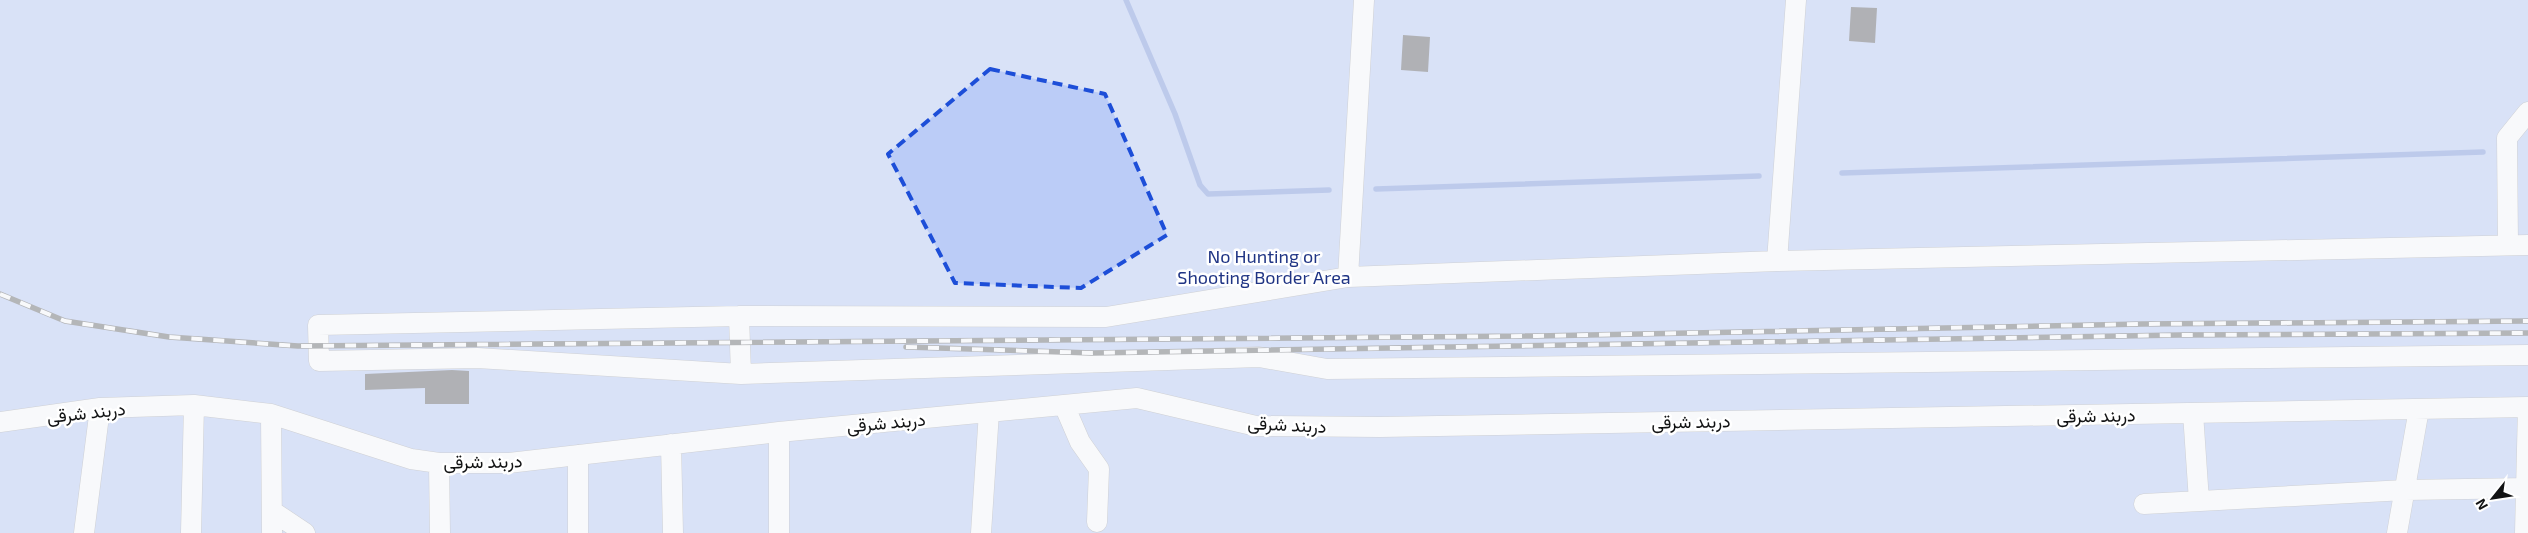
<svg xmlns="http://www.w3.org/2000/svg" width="2528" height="533" viewBox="0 0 2528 533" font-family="'Exo 2',Vazirmatn,sans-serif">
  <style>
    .green { fill: #bbccf7 }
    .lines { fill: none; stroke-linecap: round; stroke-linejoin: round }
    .stream { stroke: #7d98dc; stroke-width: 5.5 }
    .building { fill: #606165 }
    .minor-casing { stroke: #a4a6aa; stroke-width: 21 }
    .minor { stroke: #fff; stroke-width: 20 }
    .rail-casing { stroke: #686a6c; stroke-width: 5.5 }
    .rail { stroke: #fff; stroke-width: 4; stroke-dasharray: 11; stroke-linecap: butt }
    .marked { fill: none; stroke: #1d4ed8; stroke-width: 4; stroke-dasharray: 10 6; stroke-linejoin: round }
    .labels { text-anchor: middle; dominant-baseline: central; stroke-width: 5; stroke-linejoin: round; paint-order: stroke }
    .park-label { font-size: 18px; fill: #1f3484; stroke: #fff }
    .street-label { font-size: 18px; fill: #121314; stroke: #fff }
  </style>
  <rect width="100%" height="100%" fill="#f2f4f8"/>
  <path class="green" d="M0,0H2528V533H0Z"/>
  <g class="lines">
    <path class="stream" d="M1126,0L1175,114L1200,185L1208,194L1329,190
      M1842,173L2483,152
      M1376,189L1759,176"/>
  </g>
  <path class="building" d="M1851,7L1877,8L1875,43L1849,41Z
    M1403,35L1430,37L1428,72L1401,70Z
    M452,370L469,371V404H425V388L365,390V374Z"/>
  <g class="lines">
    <g class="minor-casing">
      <path id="minor" d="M1364,0L1348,277L1777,261
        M1796,0L1777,261L2528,245
        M2508,245L2507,138L2528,112
        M1348,277L1106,317L739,316L318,325L319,361L477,358L741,374L1259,357L1327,369L2528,355
        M739,316L741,374
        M1064,405L1080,442L1099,469L1097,522
        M2193,413L2199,501
        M271,414L272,533
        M0,422L100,408L194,405L271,414L411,459L439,463H508L779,432L1137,398L1256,426L1380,427L2528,407
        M779,432V533
        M671,444L673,533
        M578,455V533
        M439,463L440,533
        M2144,504L2405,490L2528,488
        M272,511L305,533
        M84,533L100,408
        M191,533L194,405
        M981,533L989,412
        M2397,533L2419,409
        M2525,533L2528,407"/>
    </g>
    <use href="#minor" class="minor"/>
    <g class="rail-casing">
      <path id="rail" d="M0,294L65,321L169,337L298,346L1537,336L2142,324L2528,321
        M906,347L1092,353L2180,335L2528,333"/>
    </g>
    <use href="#rail" class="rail"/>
  </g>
  <path d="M0 0H2528V533H0ZM990,69L1105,94L1167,235L1081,288L955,283L888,154Z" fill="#f2f4f8" fill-opacity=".55" fill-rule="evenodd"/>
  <path class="marked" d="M990,69L1105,94L1167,235L1081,288L955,283L888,154Z"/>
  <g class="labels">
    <g class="park-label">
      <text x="1264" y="256">No Hunting or<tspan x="1264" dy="21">Shooting Border Area</tspan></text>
    </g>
    <g class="street-label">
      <text transform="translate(86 412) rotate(-6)">دربند شرقی</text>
      <text transform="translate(2096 415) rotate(-1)">دربند شرقی</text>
      <text transform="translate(1691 421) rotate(-1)">دربند شرقی</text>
      <text transform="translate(886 422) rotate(-5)">دربند شرقی</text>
      <text transform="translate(1287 424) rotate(3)">دربند شرقی</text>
      <text transform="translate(483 461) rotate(-1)">دربند شرقی</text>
    </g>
  </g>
  <g transform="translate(2493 498) rotate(240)" stroke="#ffffff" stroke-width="4" paint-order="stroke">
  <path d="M0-4L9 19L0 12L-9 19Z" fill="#121314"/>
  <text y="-8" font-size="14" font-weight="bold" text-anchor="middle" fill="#121314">N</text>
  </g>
</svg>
